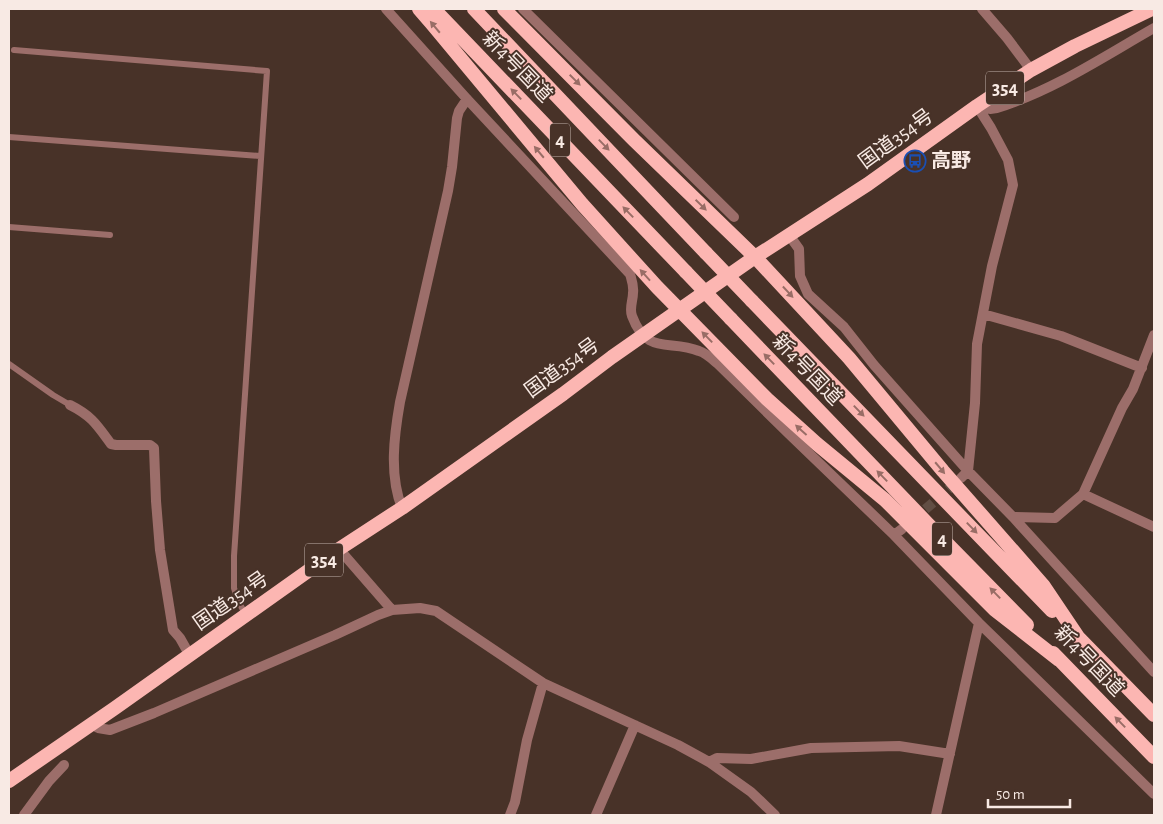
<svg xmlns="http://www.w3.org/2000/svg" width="1163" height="824" viewBox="0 0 1163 824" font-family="'Alegreya Sans','Noto Sans JP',sans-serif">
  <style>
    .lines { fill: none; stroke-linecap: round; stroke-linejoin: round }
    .minor-tunnel { stroke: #624e44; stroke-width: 10; stroke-dasharray: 10 5; stroke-linecap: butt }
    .service { stroke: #9c6e6a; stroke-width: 6 }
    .minor { stroke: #9c6e6a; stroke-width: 10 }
    .tertiary { stroke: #9c6e6a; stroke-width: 10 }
    .trunk { stroke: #fcb6b2; stroke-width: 14 }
    .trunk-bridge { stroke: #fcb6b2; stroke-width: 14 }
    .oneway { fill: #996d66 }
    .labels { text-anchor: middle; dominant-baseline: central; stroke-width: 4; stroke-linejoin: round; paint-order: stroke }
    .shield { fill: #483228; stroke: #c3b3ac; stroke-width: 1 }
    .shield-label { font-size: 19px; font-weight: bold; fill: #f8eae4 }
    .street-label { font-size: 20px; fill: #f8eae4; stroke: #483228 }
    .poi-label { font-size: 20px; font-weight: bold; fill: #f8eae4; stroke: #483228; text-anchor: start }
  </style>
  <rect width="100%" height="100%" fill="#483228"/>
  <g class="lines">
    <path class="minor-tunnel" d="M914,519L958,481"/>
    <path class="service" d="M14,50L267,71L234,556V588L238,601L246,615
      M9,137L260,156
      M9,227L110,235
      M9,364L53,395L70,405"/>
    <path class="minor" d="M386,9L467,99L630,274C632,281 634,286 633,293C633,301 629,308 632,316C647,356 669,339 699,351C706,353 712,359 718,364L789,434L894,535L979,623L1154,794
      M523,9L734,217
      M982,9L1007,38L1031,70
      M977,106L990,109L997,108C1054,90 1103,57 1154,28
      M789,235L799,249L800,276L808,294L844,327L874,365L968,471L1013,517L1154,672
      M983,314L1061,336L1142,368
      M70,405C92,416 97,425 111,444L116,445H150L154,448L156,501L160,550L173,630L180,638L189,654
      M961,478L968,471L975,403L977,344L992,266L1013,185L1008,160L991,128L977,106
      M1083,494L1154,527
      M402,508C389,475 394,436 400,402L448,191L452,167L457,118L459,111L467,99
      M1013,517L1055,518L1083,494L1122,408L1133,389L1154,335
      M894,535L902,529
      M339,549L392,610
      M91,724L98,728L110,730L154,713L335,635L378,615L392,610L420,608L436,611L543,683L678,745L709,762L751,792L775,815
      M709,762L717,758L751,759L811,748L899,746L950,754
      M510,815L515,802L527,740L543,683
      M596,815L635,725
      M936,815L979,623"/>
    <path class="tertiary" d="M24,815L49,781L64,765"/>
    <path class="trunk" d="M419,9L432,24L582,204L657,287L767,399L817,444L885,500L995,610L1059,660
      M434,9L686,272
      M474,9L706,253
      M504,9L634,140L755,257L849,358L943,471L1043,585L1078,637
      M752,301L1052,611
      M731,319L928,524L1027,625
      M1073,632L1154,715
      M1053,653L1154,757
      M9,781L115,708L339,549L402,508L563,394L612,357L755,257L868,184L977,106L1031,70L1075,46L1152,9"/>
    <path class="trunk-bridge" d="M706,253L752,301
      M686,272L731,319"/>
  </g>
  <defs><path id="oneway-solid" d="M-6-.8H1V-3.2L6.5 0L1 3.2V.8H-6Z" transform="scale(1.25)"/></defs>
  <g class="oneway">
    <use href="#oneway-solid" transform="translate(435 27) rotate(-130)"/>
    <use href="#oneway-solid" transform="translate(575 80) rotate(45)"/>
    <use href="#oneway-solid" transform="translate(516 94) rotate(-134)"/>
    <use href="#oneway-solid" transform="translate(604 145) rotate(46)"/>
    <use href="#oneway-solid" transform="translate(539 152) rotate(-130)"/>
    <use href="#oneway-solid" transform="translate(701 205) rotate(44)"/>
    <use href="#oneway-solid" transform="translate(628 212) rotate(-134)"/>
    <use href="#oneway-solid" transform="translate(645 275) rotate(-132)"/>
    <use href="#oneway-solid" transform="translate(788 292) rotate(47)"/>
    <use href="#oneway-solid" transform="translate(707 337) rotate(-134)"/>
    <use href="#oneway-solid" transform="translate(769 359) rotate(-134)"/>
    <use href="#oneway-solid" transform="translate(859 411) rotate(46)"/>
    <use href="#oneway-solid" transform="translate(801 430) rotate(-138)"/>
    <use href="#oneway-solid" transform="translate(940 468) rotate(50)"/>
    <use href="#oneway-solid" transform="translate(882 476) rotate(-134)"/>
    <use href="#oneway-solid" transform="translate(972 528) rotate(46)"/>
    <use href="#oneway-solid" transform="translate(995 593) rotate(-134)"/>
    <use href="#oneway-solid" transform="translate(1120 722) rotate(-134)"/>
  </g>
  <defs>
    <g id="bus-ring" transform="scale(1.125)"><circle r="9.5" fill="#483228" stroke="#1a4fb4" stroke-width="1.5"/><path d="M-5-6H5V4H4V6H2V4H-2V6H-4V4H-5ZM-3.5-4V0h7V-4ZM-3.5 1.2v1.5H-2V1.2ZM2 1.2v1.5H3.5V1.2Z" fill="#1a4fb4"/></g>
  </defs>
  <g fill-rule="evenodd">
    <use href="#bus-ring" x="915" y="161"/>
  </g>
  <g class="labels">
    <g class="shield">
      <rect x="986" y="71.5" width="38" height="33" rx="4"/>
      <rect x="550" y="123.5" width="20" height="33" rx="4"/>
      <rect x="932" y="522.5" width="20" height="33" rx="4"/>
      <rect x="305" y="543.5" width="38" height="33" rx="4"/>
    </g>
    <g class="shield-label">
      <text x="1005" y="88">354</text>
      <text x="560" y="140">4</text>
      <text x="942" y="539">4</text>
      <text x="324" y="560">354</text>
    </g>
    <g class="street-label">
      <text transform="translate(517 67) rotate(46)">新4号国道</text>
      <text transform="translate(896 139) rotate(-36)">国道354号</text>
      <text transform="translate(562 368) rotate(-36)">国道354号</text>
      <text transform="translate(807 370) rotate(46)">新4号国道</text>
      <text transform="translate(231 601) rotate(-35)">国道354号</text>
      <text transform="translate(1089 661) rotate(46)">新4号国道</text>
    </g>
    <g class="poi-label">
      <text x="931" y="161">高野</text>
    </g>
  </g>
  <rect width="1163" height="824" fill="none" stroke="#f8eae4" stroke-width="20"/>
  <path d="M988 799v8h82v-8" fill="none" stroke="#f8eae4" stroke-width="2.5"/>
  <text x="996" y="799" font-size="15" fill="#f8eae4" stroke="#483228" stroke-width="4" paint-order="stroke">50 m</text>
</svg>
